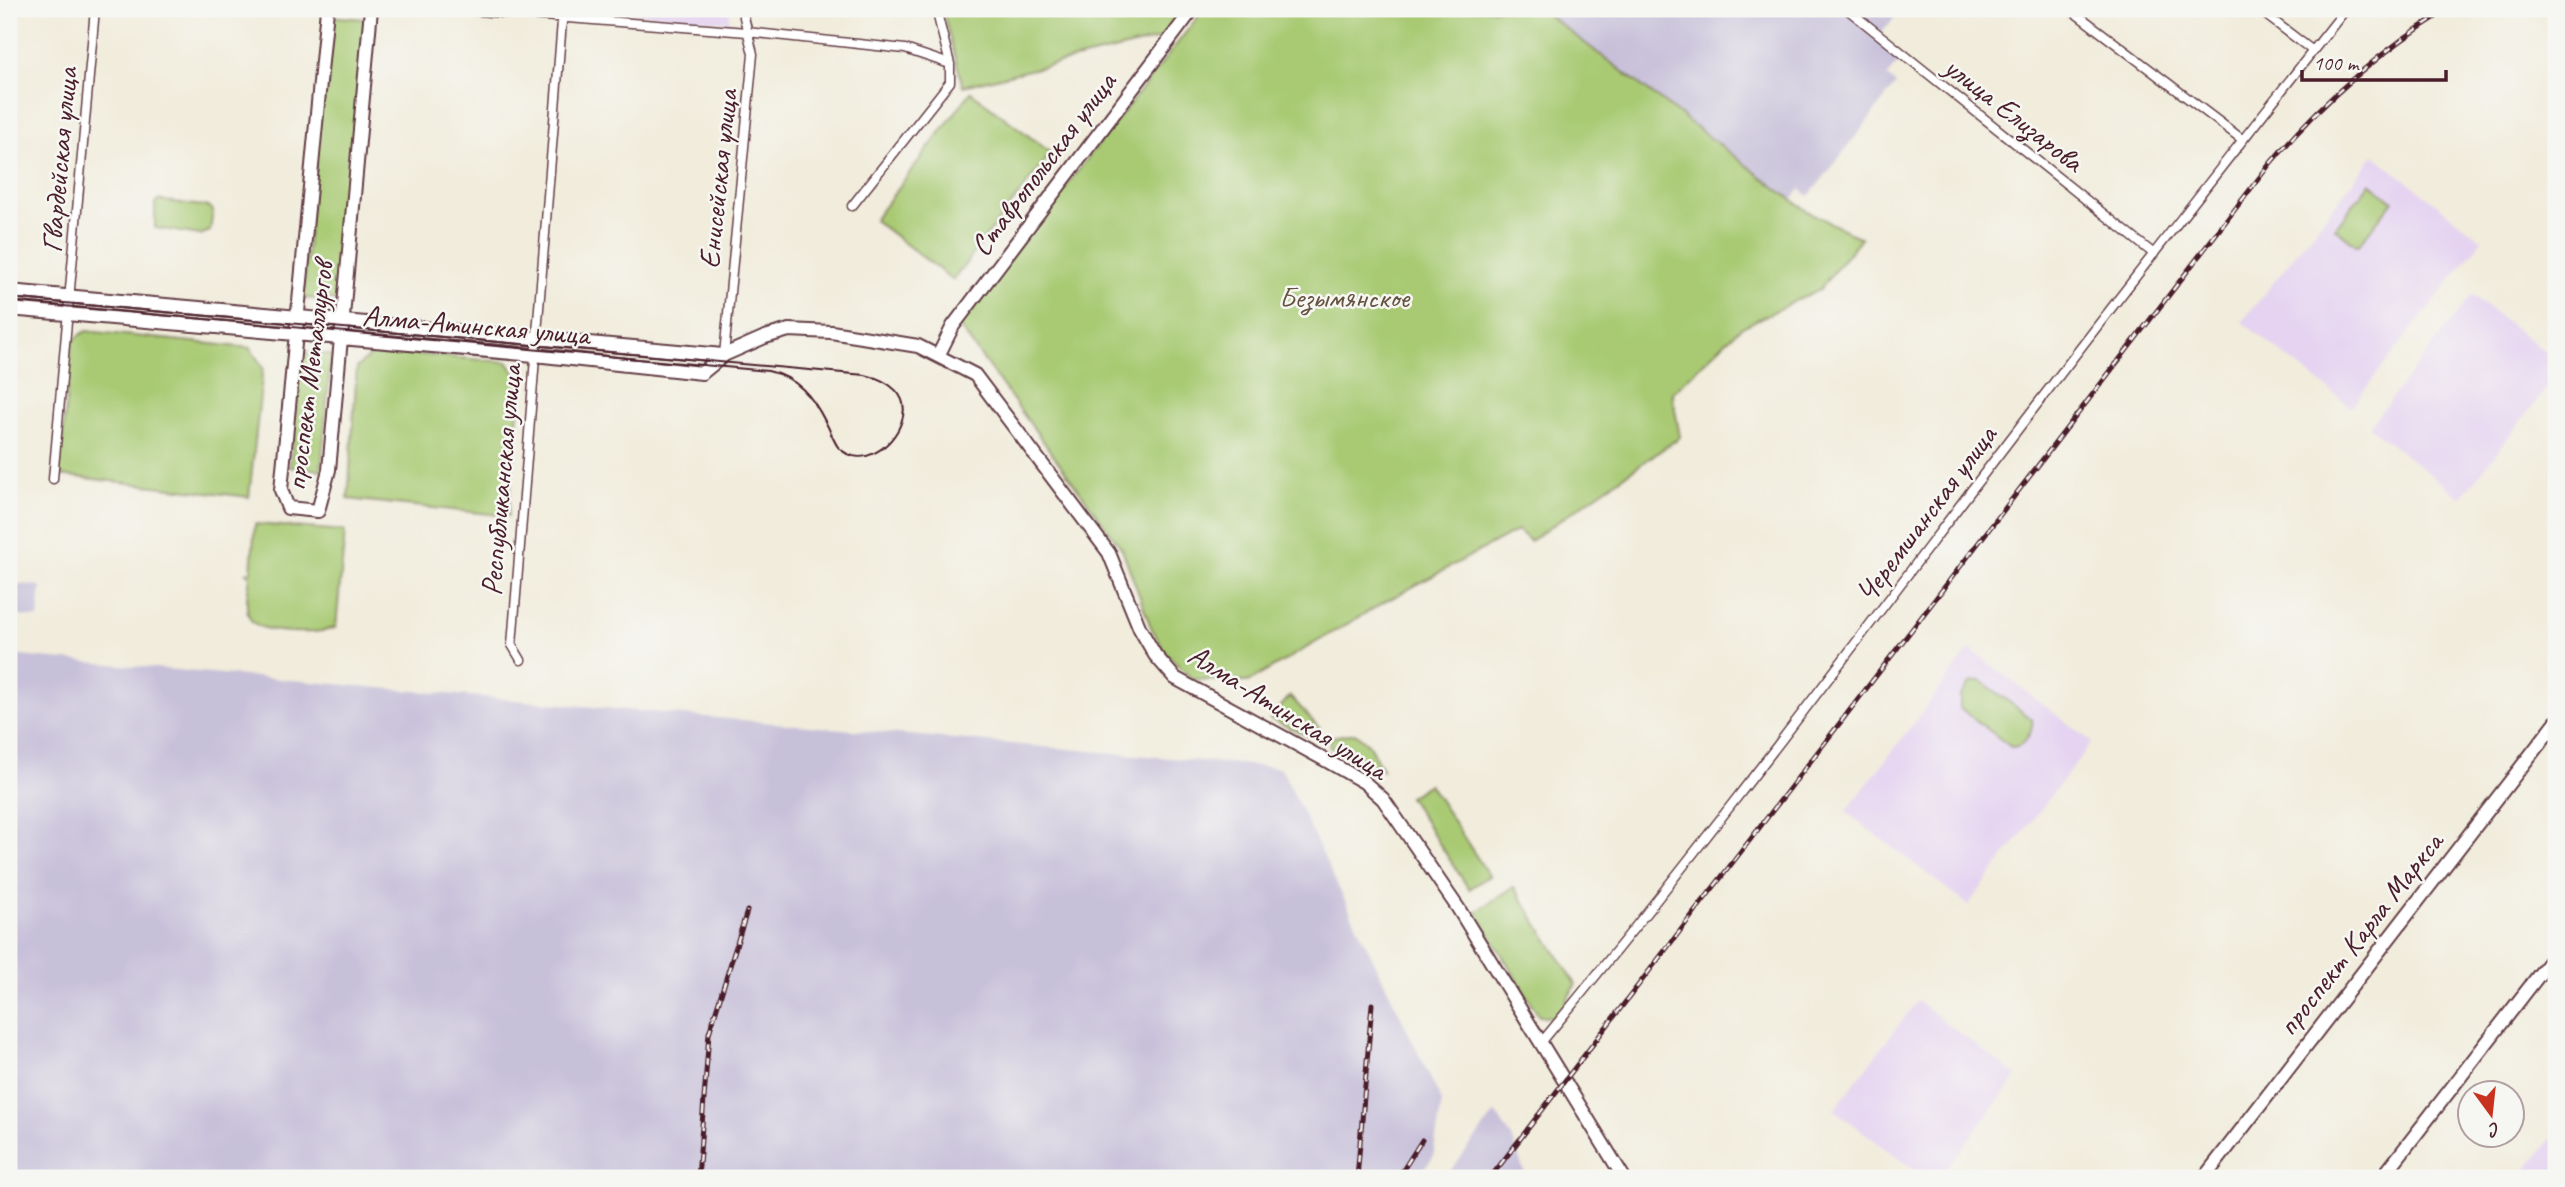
<svg xmlns="http://www.w3.org/2000/svg" width="2565" height="1187" viewBox="0 0 2565 1187" font-family="Caveat,sans-serif">
  <style>
    .built { fill: #e5d3f1 }
    .industrial { fill: #c7c0d9 }
    .green { fill: #a9ca73; stroke: #7a744f; stroke-width: 2 }
    .lines { fill: none; stroke-linecap: round; stroke-linejoin: round }
    .street-casing { stroke: #633e45; stroke-width: 11 }
    .secondary-casing { stroke: #633e45; stroke-width: 16 }
    .street { stroke: #fff; stroke-width: 8 }
    .secondary { stroke: #fff; stroke-width: 12 }
    .tram { stroke: #4a1f2b; stroke-width: 2 }
    .rail-casing { stroke: #4a1f2b; stroke-width: 5 }
    .rail { stroke: #f6f6f2; stroke-width: 2.5; stroke-dasharray: 8; stroke-linecap: butt }
    .labels { text-anchor: middle; dominant-baseline: central; stroke-width: 5; stroke-linejoin: round; paint-order: stroke }
    .street-label { font-size: 30px; fill: #4a1f2b; stroke: #f6f6f2 }
    .park-label { font-size: 30px; fill: #665241; stroke: #f6f6f2 }
  </style>
  <rect width="100%" height="100%" fill="#f6f6f2"/>
  <filter id="ink" filterUnits="userSpaceOnUse"><feTurbulence type="fractalNoise" baseFrequency=".0143" numOctaves="2"/><feDisplacementMap in="SourceGraphic" scale="14" xChannelSelector="R" yChannelSelector="G"/><feConvolveMatrix kernelMatrix="1 2 1 2 8 2 1 2 1" color-interpolation-filters="sRGB"/></filter>
  <filter id="wash" filterUnits="userSpaceOnUse"><feTurbulence type="fractalNoise" baseFrequency=".00686" numOctaves="4" result="noise"/><feDisplacementMap in="SourceGraphic" scale="28" xChannelSelector="R" yChannelSelector="G"/><feGaussianBlur stdDeviation="1.57" result="paint"/><feColorMatrix in="noise" values="0 0 0 0 0 0 0 0 0 0 0 0 0 0 0 0 0 1.4 0 .05"/><feComposite in="paint" operator="in"/></filter>
  <g filter="url(#wash)">
    <rect width="100%" height="100%" fill="#f1ecdb"/>
    <path class="built" d="M594,9H730L729,22Z
      M2374,155L2482,240L2351,407L2242,322Z
      M2472,295L2556,360V376L2461,498L2369,427Z
      M1970,649L2092,742L1968,905L1846,812Z
      M1917,1001L2017,1076L1939,1178H1925L1834,1110Z
      M2556,1134V1178H2520Z"/>
    <path class="industrial" d="M1540,9H1902L1876,39L1901,59L1887,77L1896,84L1849,145L1809,196L1800,189L1792,200Z
      M9,583L41,586L38,618L9,615Z
      M9,655L1281,768L1442,1102L1433,1157L1417,1178H9Z
      M1495,1113L1512,1137L1526,1178H1445Z"/>
    <path class="green" d="M942,9H1185L1163,38L963,86Z
      M1204,9H1540L1807,211L1861,238L1820,289L1740,328L1672,393L1680,437L1530,541L1518,530L1390,599L1248,682L1192,679L1165,652L1151,627L1122,549L958,325Z
      M327,16L365,19L340,301L303,298Z
      M971,92L1051,153L953,280L874,220Z
      M2370,183L2393,201L2358,246L2335,228Z
      M158,200L210,207L213,211L210,231L200,235L155,228V203Z
      M86,331L250,348L263,368L249,497L59,475L72,341Z
      M376,351L507,362L521,381L508,516L348,499L357,367Z
      M302,352L331,355L321,470L290,467Z
      M255,524L345,531L336,627C321,635 261,635 251,620C243,609 249,588 250,576L246,573L251,571Z
      M1981,681L2032,719C2034,732 2024,747 2011,747L1960,708V697L1971,682Z
      M1290,696L1320,729L1308,736L1270,719Z
      M1355,733L1369,745L1382,769L1329,747L1332,737Z
      M1429,784L1489,876L1469,889L1409,797Z
      M1514,887L1576,984L1564,1005L1552,1017L1539,1016L1476,912Z"/>
  </g>
  <g filter="url(#ink)">
    <g class="lines">
      <g class="street-casing">
        <path id="street" d="M452,9L747,32L905,49L950,64
          M1847,9L2154,254
          M2070,9L2243,140
          M2258,9L2313,51
          M852,206L950,82V64L936,9
          M724,355L753,54L742,9
          M53,479L95,9
          M521,660L512,645L563,9
          M1540,1044C1675,881 1802,714 1930,545C2066,364 2206,186 2346,9"/>
      </g>
      <g class="secondary-casing">
        <path id="secondary" d="M327,9L281,490L288,508L318,511L329,470L371,9
          M9,291L723,355
          M9,309L534,355L702,373L724,355L765,337L789,330L831,332L918,346L975,375L1109,553L1140,629L1155,655L1175,678L1327,761L1364,782L1383,799L1458,908L1624,1178
          M939,354L953,326L1193,9
          M2204,1178L2556,722
          M2382,1178L2556,953"/>
      </g>
      <use href="#street" class="street"/>
      <use href="#secondary" class="secondary"/>
      <path class="tram" d="M9,298L865,375C888,380 912,395 901,423C893,446 861,471 838,447C833,440 830,430 826,423C813,397 797,377 768,371L9,301"/>
      <g class="rail-casing">
        <path id="rail" d="M698,1178L709,1033L747,911
          M1357,1178L1372,1004
          M1398,1178L1422,1140
          M1490,1178L2269,165C2320,103 2380,51 2448,9"/>
      </g>
      <use href="#rail" class="rail"/>
    </g>
  </g>
  <g class="labels">
    <g class="street-label">
      <text transform="translate(2014 114) rotate(38)">улица Елизарова</text>
      <text transform="translate(59 160) rotate(-85)">Гвардейская улица</text>
      <text transform="translate(1043 164) rotate(-53)">Ставропольская улица</text>
      <text transform="translate(718 179) rotate(-84)">Енисейская улица</text>
      <text transform="translate(476 325) rotate(5)">Алма-Атинская улица</text>
      <text transform="translate(309 376) rotate(-83)">проспект Металлургов</text>
      <text transform="translate(501 480) rotate(-85)">Республиканская улица</text>
      <text transform="translate(1926 514) rotate(-53)">Черемшанская улица</text>
      <text transform="translate(1288 712) rotate(32)">Алма-Атинская улица</text>
      <text transform="translate(2360 934) rotate(-52)">проспект Карла Маркса</text>
    </g>
    <g class="park-label">
      <text x="1344" y="297">Безымянское</text>
    </g>
  </g>
  <rect width="2565" height="1187" fill="none" stroke="#f6f6f2" stroke-width="35"/>
  <g transform="translate(2491 1114) rotate(165)"><circle r="33" fill="#f6f6f2" stroke="#b1a0a2" stroke-width="2"/>
  <path d="M0-5L12 26L0 18L-12 26Z" fill="#c8321e"/>
  <text y="-10" font-size="19" font-weight="bold" text-anchor="middle" fill="#4a1f2b">С</text>
  </g>
  <path d="M2302 70v10h144v-10" fill="none" stroke="#4a1f2b" stroke-width="3.5"/>
  <text x="2313" y="70" font-size="21" fill="#4a1f2b" stroke="#f6f6f2" stroke-width="5" paint-order="stroke">100 m</text>
</svg>
